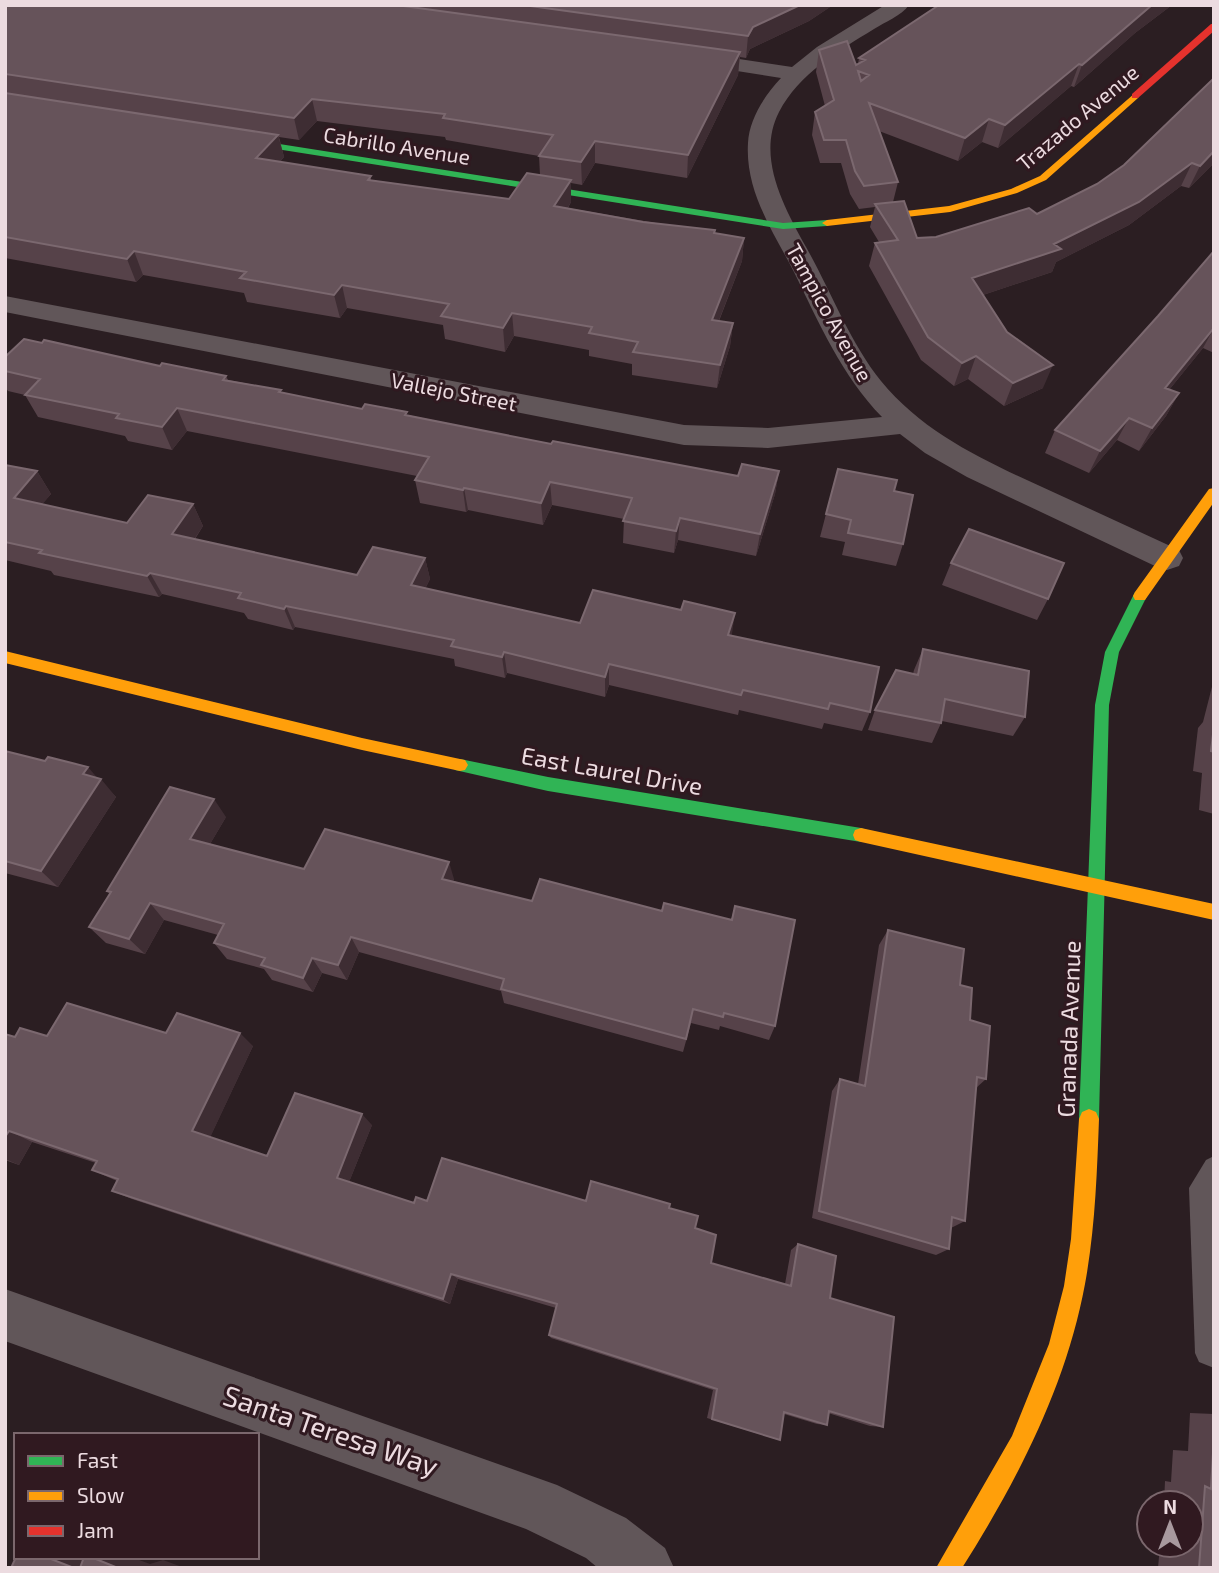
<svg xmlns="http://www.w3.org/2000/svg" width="1219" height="1573" viewBox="0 0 1219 1573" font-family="'Exo 2',sans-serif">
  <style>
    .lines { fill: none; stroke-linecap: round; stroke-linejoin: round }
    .lane { fill: #615659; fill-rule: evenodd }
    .street { fill: #615659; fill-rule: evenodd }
    .fast { fill: #30b455; fill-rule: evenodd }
    .slow { fill: #ff9f0a; fill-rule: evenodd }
    .jam { fill: #e5322d; fill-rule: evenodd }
    .wall { fill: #564249; fill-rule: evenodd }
    .shaded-wall { fill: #3e2d33 }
    .building { fill: #66535a; stroke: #7b686f; stroke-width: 2; fill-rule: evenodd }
    .labels { text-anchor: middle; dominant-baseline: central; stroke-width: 6; stroke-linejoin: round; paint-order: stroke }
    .far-street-label { font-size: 21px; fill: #ecdbe0; stroke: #301920 }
    .street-label { font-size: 24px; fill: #ecdbe0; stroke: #301920 }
    .near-street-label { font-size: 28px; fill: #ecdbe0; stroke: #301920 }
  </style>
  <rect width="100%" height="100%" fill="#2b1e22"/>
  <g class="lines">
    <path class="lane" d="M1214,1156V1368L1199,1362L1195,1353L1189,1188L1206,1160Z"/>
    <path class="street" d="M885,5H909C901,16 885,22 874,29C838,51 799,74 779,112C756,157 784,207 806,247C831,291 849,341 881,381C926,436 990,463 1053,492C1095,511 1137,531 1179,550L1183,558L1179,566L1167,570L1155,566L967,477L925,453L900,434L768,448L684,445L5,312V296L684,425L768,428L882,417C842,376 819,323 794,272C773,231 745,191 748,143C749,119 765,95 781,78L686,63L679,61L676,57L679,53L686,51L792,67L817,47Z
      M5,1289L557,1485L626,1518L665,1548L674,1568H598L586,1558L526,1529L5,1341Z"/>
    <path class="fast" d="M229,136L783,223L827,220L832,223L827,226L783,229L226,141V137Z
      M1140,591L1147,596L1119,652L1109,705L1099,1119L1096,1126L1089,1129L1082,1126L1079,1119L1095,705L1105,652L1135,592Z
      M460,759L548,777L861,828L867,830L869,835L867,840L861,842L548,791L455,770L452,765L455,760Z"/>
    <path class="slow" d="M1135,93L1139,96L1138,98L1046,180L1017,193L950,212L827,226L822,223L827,220L949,206L1011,189L1040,176Z
      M1214,488V502L1145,600H1135L1133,596L1135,592L1209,489Z
      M5,651L362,738L460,759L465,760L468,765L465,770L460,771L362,750L5,663Z
      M861,828L1214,904V920L861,842L855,840L853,835L855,830Z
      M1089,1109L1096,1112L1099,1119C1097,1174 1095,1230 1085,1284C1066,1387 1017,1481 962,1568H936L1012,1436L1049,1344L1064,1286L1071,1239L1079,1119L1082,1112Z"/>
    <path class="jam" d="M1211,24H1214V31L1138,98H1132V94Z"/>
  </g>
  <path class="wall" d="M5,5H833L809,21L750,49L746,58L740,57L738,75L687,178L595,163L582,185L571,183V202L568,208L744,238L742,261L719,321L733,323L730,346L717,388L632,375V364L589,356V350L514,336L505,352L445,339L443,325L347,308L340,318L247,302L244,293L143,275L136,282L5,258ZM317,121L445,137L446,140L539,156L540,175L509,199L371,180V176L280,162L284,157L279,137L299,140Z
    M939,5H1172L1135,33L1074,87L1071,86L998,148L982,142L958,161L879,131L898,182L893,202L917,238L936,237L1037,214L1097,184L1124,165L1214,78V163L1189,188L1181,186L1129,225L1056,262L1052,272L983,295L1043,388L1004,406L968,379L954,386L921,360L869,266L875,243L879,242L870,227L875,207L859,209L850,194L841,163H820L812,135L815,112L825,106L816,72L819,50L856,65L858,64L859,58Z
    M1214,251V353L1203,348L1169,390L1179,393L1166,416L1139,451L1117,440L1089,473L1045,453L1055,430L1158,316Z
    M42,343L160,366L226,376L228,380L281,390V393L362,409L408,415L551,444L738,476L779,471L775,494L756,556L678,540L674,553L623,543L624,519L552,505L543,525L468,510L466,512L420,503L415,480L417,476L187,431L172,450L128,441L125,436L38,417L25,395L8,391L5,387V357Z
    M5,465L37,471L51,494L42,504L127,523L193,504L203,526L195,539L357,575L425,558L430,579L425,589L580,623L731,635L870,712L862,731L824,723L822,729L739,710L738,715L609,685L605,697L507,673L505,678L455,666L454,659L295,627L293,630L248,619L244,613L162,594L159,597L54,575L51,571L5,560Z
    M894,491L903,544L896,566L842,555L845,542L820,537L826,514Z
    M951,563L1048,599L1037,620L942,585Z
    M923,649L1025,717L1013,736L942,721L932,743L868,730L875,710L913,674L914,670Z
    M1214,679V814L1199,810L1202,773L1193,771L1198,728L1203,722Z
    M5,751L97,778L116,797L58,887L5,873Z
    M226,817L210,844L304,869L454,879L453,881L532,901L662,911L731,920L735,906L775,1026L769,1040L720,1026L719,1030L691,1023L683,1052L504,1003L501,991L359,952L347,980L322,973L313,992L272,980L264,969L227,959L214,943L218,935L164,920L145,954L106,943L89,927L110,894L107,891Z
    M888,930L960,985L986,1079L976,1088L965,1221L951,1228L949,1249L936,1255L812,1218L832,1091L840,1079L858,1084L879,945Z
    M166,1033L253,1046L210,1137L267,1156L372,1125L349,1182L414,1203L427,1201H586L669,1208L695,1228L711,1263L785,1284L791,1250L798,1244L830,1298L883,1427L870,1426L828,1413L827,1425L817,1424L784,1414L780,1440L772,1438L707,1418L713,1390L551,1338L549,1335L556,1308L458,1279L450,1304L132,1199L112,1191L117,1181L92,1170L96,1163L32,1142L19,1165L5,1160V1034L15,1037Z
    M1190,1413L1214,1414V1568H1158L1160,1545H1191V1503H1164L1165,1481L1171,1482L1173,1450L1188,1451Z"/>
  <path class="shaded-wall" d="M800,5H833L809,21L750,49L746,58L748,36L753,27Z
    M1152,5H1172L1135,33L1074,87L1082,65Z
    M740,52L738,75L687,178L688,155Z
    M1079,64L1071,86L998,148L1005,125Z
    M312,99L317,121L299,140L294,118Z
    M989,119L982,142L958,161L965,138Z
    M278,135L284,157L262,181L256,158Z
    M595,141V163L582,185L581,162Z
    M1214,151V163L1189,188L1200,166Z
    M1192,163L1181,186L1129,225L1056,262L1052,272L965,301L972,278L1054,244Z
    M571,180V202L555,229L554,206Z
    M744,238L742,261L710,343L712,320Z
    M134,251L143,275L136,282L127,259Z
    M342,285L347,308L340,318L334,295Z
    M512,313L514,336L505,352L503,328Z
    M733,323L730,346L717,388L720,365Z
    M1214,328L1203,348L1152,411L1165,388Z
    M976,356L968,379L954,386L962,363Z
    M1053,365L1043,388L1004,406L1013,383Z
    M1179,393L1166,416L1139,451L1152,428Z
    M177,408L187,431L172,450L162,427Z
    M1129,418L1117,440L1089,473L1100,451Z
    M37,471L51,494L29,520L14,498Z
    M779,471L775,494L756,556L760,534Z
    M550,482L552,505L543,525L541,503Z
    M464,488L468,510L466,512L463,490Z
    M193,504L203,526L183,556L172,534Z
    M680,518L678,540L674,553L676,531Z
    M425,558L430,579L416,607L411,585Z
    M150,573L162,594L159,597L147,576Z
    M286,606L295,627L293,630L284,609Z
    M735,613L732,634L725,656L728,635Z
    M504,652L507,673L505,678L502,657Z
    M609,664V685L605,697V677Z
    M88,767L100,781L101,779L116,797L58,887L41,871L83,774Z
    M214,799L226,817L203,856L190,839Z
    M449,862L454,879L447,895L442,879Z
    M150,903L164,920L145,954L129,939Z
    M351,937L359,952L347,980L338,965Z
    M312,958L322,973L313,992L303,978Z
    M240,1033L253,1046L208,1142L192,1131Z
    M362,1114L372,1125L347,1187L337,1178Z
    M9,1131L32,1142L19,1165L5,1159V1137Z
    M451,1274L458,1279L450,1304L443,1299Z
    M46,1557H88L86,1568H74Z
    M91,1557H131L150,1564L163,1560L185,1568H118Z"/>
  <path class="building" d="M5,5H396L740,52L688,155L595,141L581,162L539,156L553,135L443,118L445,114L312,99L294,118L5,74Z
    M523,5H800L753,27L748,36Z
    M939,5H1152L1082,65L1079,64L1005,125L989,119L965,138L869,103L898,182L864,186L855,171L846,140H824L815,112L834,100L819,50L847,41L856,65L865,60L859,58ZM858,71L869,75L861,81Z
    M1214,78V151L1200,166L1192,163L1139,202L1054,244L1061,249L972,278L1007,332L1053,365L1013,383L976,356L962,363L928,337L875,243L898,240L875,204L904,201L917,238L936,237L1029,208L1037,214L1097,184L1124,165Z
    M5,93L278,135L256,158L371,176L368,180L509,199L527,173L571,180L554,206L643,222L715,230L714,233L744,238L712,320L733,323L720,365L633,352L638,342L589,333L592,327L512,313L503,328L441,316L449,304L342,285L334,295L240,278L246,272L134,251L127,259L5,237Z
    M1214,251V328L1165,388L1179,393L1152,428L1129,418L1100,451L1055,430L1158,316Z
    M24,339L42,343L44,340L160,366L162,363L226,376L223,380L281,390L279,392L362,409L365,404L407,412L405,415L551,444L553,441L738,476L742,464L779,471L760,534L680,518L676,531L623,521L632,498L550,482L541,503L464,488L463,490L415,480L429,457L177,408L162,427L116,418L119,414L25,395L40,379L5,371V357Z
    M5,465L37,471L14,498L127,523L148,495L193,504L172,534L357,575L373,547L425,558L411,585L580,623L593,590L681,610L684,601L735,613L728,635L879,667L870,712L830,703L828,709L743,690L741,695L609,664L605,677L504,652L502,657L451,646L454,640L286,606L284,609L238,598L241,593L150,573L147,576L39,553L42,550L5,542Z
    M838,469L897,480L894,491L913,495L903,544L848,533L851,520L826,514Z
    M969,529L1064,563L1048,599L951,563Z
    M923,649L1029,671L1025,717L945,699L941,723L875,710L896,670L918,675Z
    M1214,726V752L1211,751Z
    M5,751L45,761L48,757L88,767L83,774L101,779L41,871L5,861Z
    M170,787L214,799L190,839L304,869L325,829L449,862L442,879L532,901L540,879L662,911L664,903L732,920L735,906L795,920L775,1026L724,1013L723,1017L693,1009L686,1039L501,989L504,979L351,937L338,965L312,958L303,978L261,965L265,958L214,943L224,924L150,903L129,939L89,927L111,892L107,891Z
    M888,930L964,949L960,985L972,988L970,1020L990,1026L986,1079L977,1077L965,1221L952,1217L949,1249L819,1211L840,1079L865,1086Z
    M67,1003L166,1033L177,1013L240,1033L192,1131L267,1156L295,1093L362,1114L337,1178L414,1203L416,1197L427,1201L442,1158L586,1201L591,1181L670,1204L669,1208L698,1216L695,1228L716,1235L711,1263L791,1286L798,1244L836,1256L830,1298L894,1317L883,1427L829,1411L827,1425L784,1412L780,1440L712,1419L717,1389L549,1335L557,1304L451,1274L443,1299L112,1191L118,1179L92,1170L97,1161L9,1131L5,1137V1034L15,1037L20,1028L47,1036Z
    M1213,1453L1214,1568H1199L1205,1486L1211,1489Z
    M16,1557H46L74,1568H11Z
    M84,1557H91L118,1568H80Z"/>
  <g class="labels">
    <g class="far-street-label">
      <text transform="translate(1077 117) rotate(-40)">Trazado Avenue</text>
      <text transform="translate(397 145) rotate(9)">Cabrillo Avenue</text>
      <text transform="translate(830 312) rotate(61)">Tampico Avenue</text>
      <text transform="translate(454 391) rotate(11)">Vallejo Street</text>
    </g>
    <g class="street-label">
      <text transform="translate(612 770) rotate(10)">East Laurel Drive</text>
      <text transform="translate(1068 1029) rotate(-88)">Granada Avenue</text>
    </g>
    <g class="near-street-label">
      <text transform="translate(331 1430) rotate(19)">Santa Teresa Way</text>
    </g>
  </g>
  <rect width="1219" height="1573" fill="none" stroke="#ecdbe0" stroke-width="14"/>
  <rect x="14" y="1433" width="245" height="126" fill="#301920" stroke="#7b676d" stroke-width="2"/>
  <rect x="28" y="1456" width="35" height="10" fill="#30b455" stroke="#7b676d" stroke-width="2"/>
  <text x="77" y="1468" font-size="21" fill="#ecdbe0">Fast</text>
  <rect x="28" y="1491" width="35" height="10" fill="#ff9f0a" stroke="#7b676d" stroke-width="2"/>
  <text x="77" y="1503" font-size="21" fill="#ecdbe0">Slow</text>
  <rect x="28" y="1526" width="35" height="10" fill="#e5322d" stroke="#7b676d" stroke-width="2"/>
  <text x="77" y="1538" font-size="21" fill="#ecdbe0">Jam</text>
  <g transform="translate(1170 1524)"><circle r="33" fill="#301920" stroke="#7b676d" stroke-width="2"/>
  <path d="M0-5L12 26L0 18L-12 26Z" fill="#a8999e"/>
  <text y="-10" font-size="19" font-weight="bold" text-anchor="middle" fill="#ecdbe0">N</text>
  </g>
</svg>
